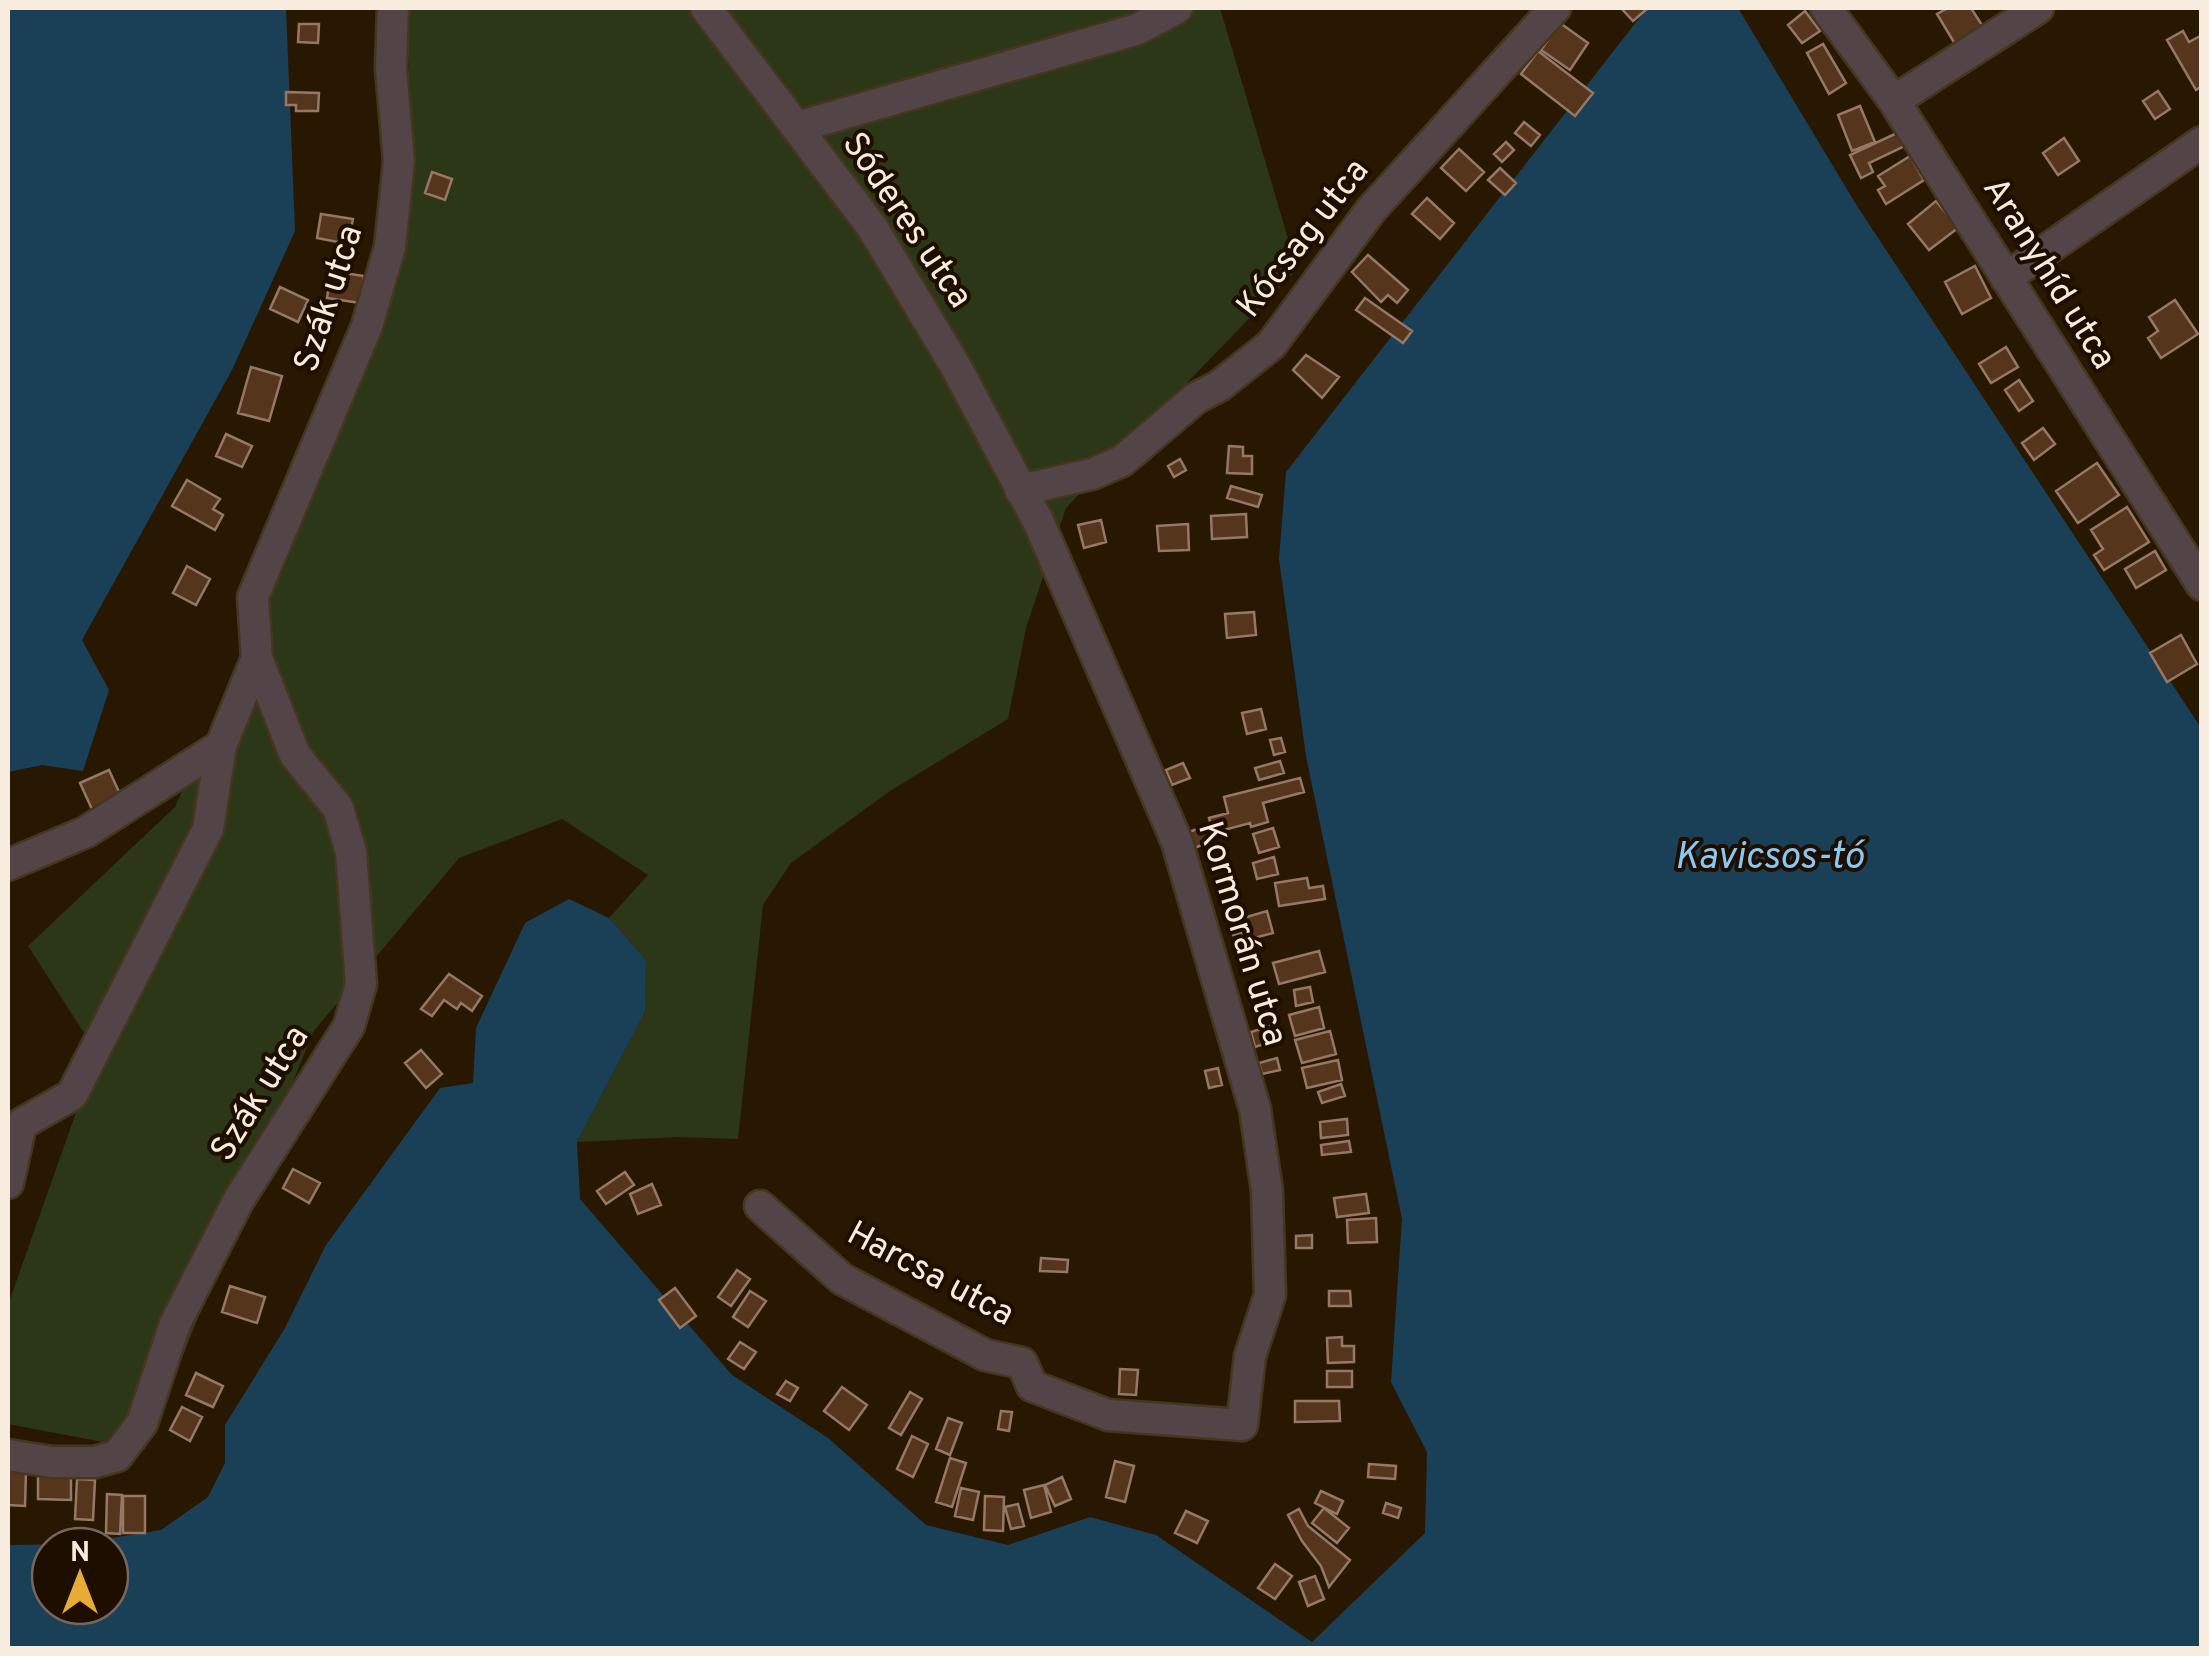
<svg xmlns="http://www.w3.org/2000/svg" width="2209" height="1656" viewBox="0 0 2209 1656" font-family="Overpass,sans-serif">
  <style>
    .green { fill: #2c3717 }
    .water { fill: #1a4058; fill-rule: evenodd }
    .building { fill: #55351c; stroke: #957966; stroke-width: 2.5 }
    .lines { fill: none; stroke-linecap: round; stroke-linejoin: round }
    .minor-casing { stroke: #453620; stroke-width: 35 }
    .minor { stroke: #534447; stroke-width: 30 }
    .labels { text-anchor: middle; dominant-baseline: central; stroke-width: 8; stroke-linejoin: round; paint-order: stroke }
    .street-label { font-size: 35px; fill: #f8ecde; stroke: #1e0e00 }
    .water-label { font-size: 38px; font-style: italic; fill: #8ac8f4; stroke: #1e0e00 }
  </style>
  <rect width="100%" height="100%" fill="#281801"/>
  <path class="green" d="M409,8H1220L1297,269L1066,508L1026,628L1008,719L890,791L791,863L763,905L738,1139L677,1137L577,1142L645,1012L646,960L609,918L648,875L562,819L459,858L313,1032L145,1450L8,1424V1305L97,1053L28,946L175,807L289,557L409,209Z"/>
  <path class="water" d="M8,8H286L295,231L232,370L82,640L109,690L83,771L42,765L8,772Z
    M1647,8H1738L1857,206L2201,728V1648H8V1545L76,1544L161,1530L208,1497L225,1463V1425L285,1328L326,1245L440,1088L473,1083L476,1028L525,923L569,899L609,918L646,960L645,1012L577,1142L580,1199L732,1375L828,1438L926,1525L1008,1545L1090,1517L1156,1535L1312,1642L1425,1533L1427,1452L1391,1382L1402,1219L1306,756L1279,559L1286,472ZM50,1546H110V1606H50Z"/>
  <path class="building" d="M1621,8H1648L1633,21Z
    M1948,8H1971L1989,36L1961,54L1937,14Z
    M1805,11L1820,31L1802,43L1788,25Z
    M1560,23L1588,43L1570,70L1541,50Z
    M299,24H319L318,43L298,42Z
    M2183,31L2189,42L2202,35V86L2196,90L2167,40Z
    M1823,44L1846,83L1829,94L1807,53Z
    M1538,51L1593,93L1575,116L1521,74Z
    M2158,91L2170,109L2155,119L2143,101Z
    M286,92L319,93L318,111H296V105H286Z
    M1860,106L1875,142L1852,151L1838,115Z
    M1524,122L1540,135L1531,146L1515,133Z
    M1899,132L1905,146L1869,163L1873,172L1861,178L1850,155Z
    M2064,138L2079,161L2058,175L2043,153Z
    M1506,142L1514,150L1502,162L1494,154Z
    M1459,149L1484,172L1466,191L1441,168Z
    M1910,156L1924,180L1886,204L1878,190L1885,186L1878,176Z
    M1500,168L1516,183L1505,195L1488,180Z
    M432,172L452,179L445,200L425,193Z
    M1427,198L1454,223L1440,239L1412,214Z
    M1936,201L1958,228L1929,250L1908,224Z
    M321,214L353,219L348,244L317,238Z
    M1368,255L1408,290L1397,303L1388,295L1381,302L1352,272Z
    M1975,266L1991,298L1962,314L1945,282Z
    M331,271L364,276L360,303L327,298Z
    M280,287L308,300L298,322L270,309Z
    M1365,298L1412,331L1403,343L1356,310Z
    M2175,300L2198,334L2161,358L2148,338L2158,331L2149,317Z
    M2006,347L2018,367L1991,383L1979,364Z
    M1306,355L1339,377L1322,398L1293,370Z
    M251,367L282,376L269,421L238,413Z
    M2019,380L2033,401L2019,411L2005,390Z
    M2043,428L2055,444L2034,460L2022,443Z
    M226,434L252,446L242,467L216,456Z
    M1229,446L1243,447V456H1252V474L1227,473Z
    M1180,459L1186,470L1174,477L1168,466Z
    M2097,463L2119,495L2078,523L2056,491Z
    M187,480L220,499L213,509L223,515L215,530L172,506Z
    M1231,486L1262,495L1258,507L1227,498Z
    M2127,507L2149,542L2104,570L2094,555L2103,549L2091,530Z
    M1246,514L1247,537L1212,539L1211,516Z
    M1101,520L1106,542L1084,548L1078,525Z
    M1188,524L1189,550L1159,551L1157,526Z
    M2155,551L2166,570L2136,588L2125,569Z
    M187,566L210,579L196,605L173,593Z
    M1254,612L1256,635L1227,638L1225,614Z
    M2181,635L2197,664L2167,682L2150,653Z
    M1261,709L1266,729L1247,734L1242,713Z
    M1281,738L1285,752L1274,755L1270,740Z
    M1280,761L1284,773L1259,780L1255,768Z
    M1183,763L1190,778L1172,785L1166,770Z
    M109,770L125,805L96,818L80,783Z
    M1300,778L1304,792L1263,803L1268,822L1251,827L1250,823L1213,833L1209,818L1228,813L1224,797Z
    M1207,825L1213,841L1194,848L1189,832Z
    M1273,828L1279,847L1259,853L1253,834Z
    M1274,857L1278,874L1257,879L1253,863Z
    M1307,878L1309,888L1323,886L1325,899L1279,906L1275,883Z
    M1267,911L1273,933L1243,941L1241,933L1233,935L1229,922Z
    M1319,951L1325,972L1279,984L1273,963Z
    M449,974L482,996L472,1011L461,1003L457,1009L444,1000L432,1016L421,1009Z
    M1310,987L1313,1002L1296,1006L1294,990Z
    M1319,1007L1324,1028L1295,1036L1289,1015Z
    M1269,1026L1274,1041L1255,1047L1251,1032Z
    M1330,1031L1336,1054L1302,1063L1295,1040Z
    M421,1050L442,1074L426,1088L405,1063Z
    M1277,1058L1280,1070L1262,1074L1259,1063Z
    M1338,1060L1342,1080L1307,1088L1302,1068Z
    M1218,1068L1222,1085L1209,1088L1205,1071Z
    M1341,1084L1345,1096L1322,1103L1318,1092Z
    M1347,1119L1348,1135L1321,1138L1320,1122Z
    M1349,1141L1351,1152L1322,1155L1321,1145Z
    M293,1169L320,1183L309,1203L283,1188Z
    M625,1172L634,1185L606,1204L597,1191Z
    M652,1184L661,1205L638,1214L630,1194Z
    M1366,1194L1369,1213L1337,1217L1334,1198Z
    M1376,1218L1377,1242L1348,1243L1347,1220Z
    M1312,1235V1248H1296V1236Z
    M1041,1258L1068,1260L1067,1272L1040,1271Z
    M737,1270L750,1279L731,1306L718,1297Z
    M230,1286L265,1297L257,1323L222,1312Z
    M675,1288L696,1316L680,1328L659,1300Z
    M750,1291L766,1301L748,1327L733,1317Z
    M1329,1291H1350L1351,1306H1329Z
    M1342,1337V1346H1354V1362L1328,1363L1327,1338Z
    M740,1342L756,1352L744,1369L728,1359Z
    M1120,1369L1138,1370L1136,1395L1119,1394Z
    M1327,1371H1352V1387H1327Z
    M196,1373L223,1386L213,1407L186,1395Z
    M786,1381L798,1388L790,1401L777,1394Z
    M842,1387L867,1405L849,1430L824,1411Z
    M910,1392L922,1399L901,1435L889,1428Z
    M1295,1401H1339L1340,1421L1295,1422Z
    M182,1407L202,1417L190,1441L170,1430Z
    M1001,1411L1012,1412L1009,1431L998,1429Z
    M948,1418L962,1423L950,1455L936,1449Z
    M912,1436L928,1444L913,1477L897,1469Z
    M950,1458L966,1463L952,1507L936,1502Z
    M1115,1461L1134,1466L1125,1502L1106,1497Z
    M1369,1464L1396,1466L1395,1479L1368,1477Z
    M8,1471L26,1472L25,1506L8,1505Z
    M38,1474L71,1475V1500L38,1499Z
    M1062,1477L1071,1499L1055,1506L1045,1485Z
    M77,1479L95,1480L93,1520L75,1519Z
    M1044,1485L1051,1512L1031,1518L1024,1490Z
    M961,1488L979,1492L973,1520L955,1516Z
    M1321,1491L1343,1501L1337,1514L1315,1503Z
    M107,1494L122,1495L120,1534L106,1533Z
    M123,1496H145V1533H123Z
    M985,1496L1004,1497L1003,1531L984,1530Z
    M1386,1503L1401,1508L1398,1518L1383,1513Z
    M1018,1504L1024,1526L1011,1529L1005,1507Z
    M1324,1508L1349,1528L1337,1543L1312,1523Z
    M1299,1509L1308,1526L1350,1560L1329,1587L1321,1566L1302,1541L1288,1515Z
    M1186,1511L1208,1521L1197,1543L1175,1533Z
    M1275,1564L1292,1576L1275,1599L1258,1588Z
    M1315,1576L1324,1599L1308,1606L1299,1582Z"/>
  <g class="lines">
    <g class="minor-casing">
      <path id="minor" d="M706,8L872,227L956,367L1039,523L1177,842L1255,1109L1267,1191L1270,1295L1250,1356L1242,1425L1108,1415L1032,1386L1022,1363L985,1355L842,1279L760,1206
        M1826,8L1894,101L2202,585
        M1894,101L2038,8
        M797,127L1138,29L1177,8
        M2006,278L2202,142
        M1020,490L1092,474L1122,461L1196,398L1219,386L1271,345L1371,210L1555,8
        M8,865L86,832L221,746
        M8,1183L21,1124L72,1095L208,829L221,746L257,658L253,597L367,326L390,247L399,161L391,68L393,8
        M8,1455L52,1462H95L117,1456L142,1423L175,1324L238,1201L349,1026L361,984L351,852L338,808L295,755L257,658"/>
    </g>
    <use href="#minor" class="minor"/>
  </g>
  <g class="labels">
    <g class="street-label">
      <text transform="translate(906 221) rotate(56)">Sóderes utca</text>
      <text transform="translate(1304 239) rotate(-52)">Kócsag utca</text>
      <text transform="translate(2048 274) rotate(58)">Aranyhíd utca</text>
      <text transform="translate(330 299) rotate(-72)">Szák utca</text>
      <text transform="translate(1241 934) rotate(73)">Kormorán utca</text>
      <text transform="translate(261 1094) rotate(-58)">Szák utca</text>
      <text transform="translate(930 1275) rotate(28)">Harcsa utca</text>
    </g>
    <g class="water-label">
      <text x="1769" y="858">Kavicsos-tó</text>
    </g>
  </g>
  <rect width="2209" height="1656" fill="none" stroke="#f8ecde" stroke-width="20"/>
  <g transform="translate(80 1576)"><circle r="48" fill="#1e0e00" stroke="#756759" stroke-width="2.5"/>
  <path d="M0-8L18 38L0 25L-18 38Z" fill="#e6ac36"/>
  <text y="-15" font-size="28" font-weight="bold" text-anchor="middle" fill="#f8ecde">N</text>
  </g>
</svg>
